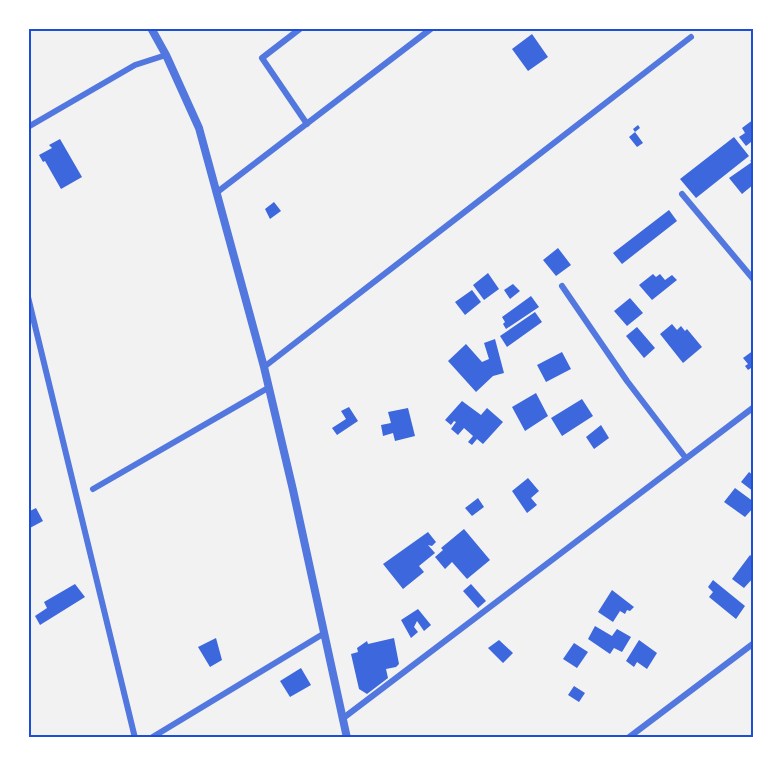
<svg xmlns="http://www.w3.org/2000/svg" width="782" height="766" viewBox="0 0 782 766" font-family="Cabin,sans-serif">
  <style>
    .building { fill: #3d67dc }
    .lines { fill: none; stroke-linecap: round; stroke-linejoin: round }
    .minor { stroke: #5277de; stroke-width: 6 }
    .tertiary { stroke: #5277de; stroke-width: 8 }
    .neatline { fill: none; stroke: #1d4ed8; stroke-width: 2 }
  </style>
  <rect width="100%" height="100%" fill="#f2f2f2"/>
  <path class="building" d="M532,34L548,57L528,71L512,49Z
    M754,119V144L751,142L746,146L739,137L745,133L742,128Z
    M638,125L640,128L635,132L643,143L637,147L629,137L635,132L633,129Z
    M734,137L749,156L696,198L680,179Z
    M60,139L82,177L61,189L45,161L43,162L39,155L52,148L49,145Z
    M754,158V184L742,194L729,178L752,162L750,161Z
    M274,202L281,211L270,219L265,209Z
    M669,210L677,221L622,264L613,253Z
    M558,248L571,265L556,276L543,260Z
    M488,273L499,289L484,300L473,285Z
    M653,274L656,277L660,274L665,280L672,275L677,280L652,300L639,285Z
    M513,284L520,291L510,299L504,290Z
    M472,290L481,302L465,315L455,302Z
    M531,296L539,307L506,329L503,324L505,322L502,317Z
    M630,298L643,313L627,326L614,311Z
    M535,312L542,322L507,347L500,336Z
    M672,324L677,330L681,326L685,331L687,329L702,347L683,363L660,334Z
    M637,327L655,348L644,358L626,336Z
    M495,339L504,373L493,376L476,392L448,361L466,344L482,362L489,359L484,343Z
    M754,350V372L751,368L748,370L745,366L748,364L743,358Z
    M562,352L571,369L546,382L537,365Z
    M536,393L548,416L525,431L512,407Z
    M582,399L593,416L562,436L551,418Z
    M462,401L481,415L487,408L503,422L483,444L477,439L472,445L468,442L473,436L464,428L458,435L451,429L456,422L454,421L451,425L445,420Z
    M349,407L358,421L337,435L332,428L346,419L341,411Z
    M408,408L415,436L395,441L393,433L383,436L381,425L391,423L388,412Z
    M601,425L609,438L594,449L586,437Z
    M749,472L754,476V492L741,482Z
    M528,478L539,491L531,498L537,505L527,513L512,491Z
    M735,488L754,502V507L745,517L724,502Z
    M478,498L484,507L472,516L465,508Z
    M36,508L43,521L28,529V512Z
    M464,529L490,560L467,579L452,562L445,569L435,557L443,550L441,548Z
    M428,532L436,542L432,546L428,545L435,553L419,566L424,572L403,589L383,564Z
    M750,555L754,558V577L744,588L732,579Z
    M713,580L745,606L736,619L709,597L713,592L708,587Z
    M75,584L85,597L40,625L35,616L47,608L44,602Z
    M471,584L486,601L478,608L463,591Z
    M612,590L634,607L630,611L627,610L625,614L620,611L613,622L598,612Z
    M418,609L431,625L424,631L417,621L414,627L418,632L411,638L401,620Z
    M595,626L612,636L617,629L631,637L622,652L614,648L610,654L588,639Z
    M216,638L222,660L210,667L198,647Z
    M394,638L399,664L396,667L386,669L388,678L367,694L359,689L351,654L358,652L357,648L367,641L368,644Z
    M499,640L513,653L503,663L488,648Z
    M639,640L657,653L647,669L637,662L634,667L626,661Z
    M574,643L588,652L577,668L563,659Z
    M301,668L311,685L290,697L280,681Z
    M574,686L585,693L579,702L568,695Z"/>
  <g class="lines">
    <path class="minor" d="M301,28L262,58L307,124
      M28,127L135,65L166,55
      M216,193L432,28
      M682,194L754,280
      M562,286L627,381L685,457
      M28,297L135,738
      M264,367L691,37
      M93,489L268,388
      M342,719L754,407
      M151,738L323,634
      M628,738L754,643"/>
    <path class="tertiary" d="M151,28L166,55L199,128L264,367L293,490L347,738"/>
  </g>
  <rect width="782" height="766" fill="none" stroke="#ffffff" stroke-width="60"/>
  <rect x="30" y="30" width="722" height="706" class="neatline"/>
</svg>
